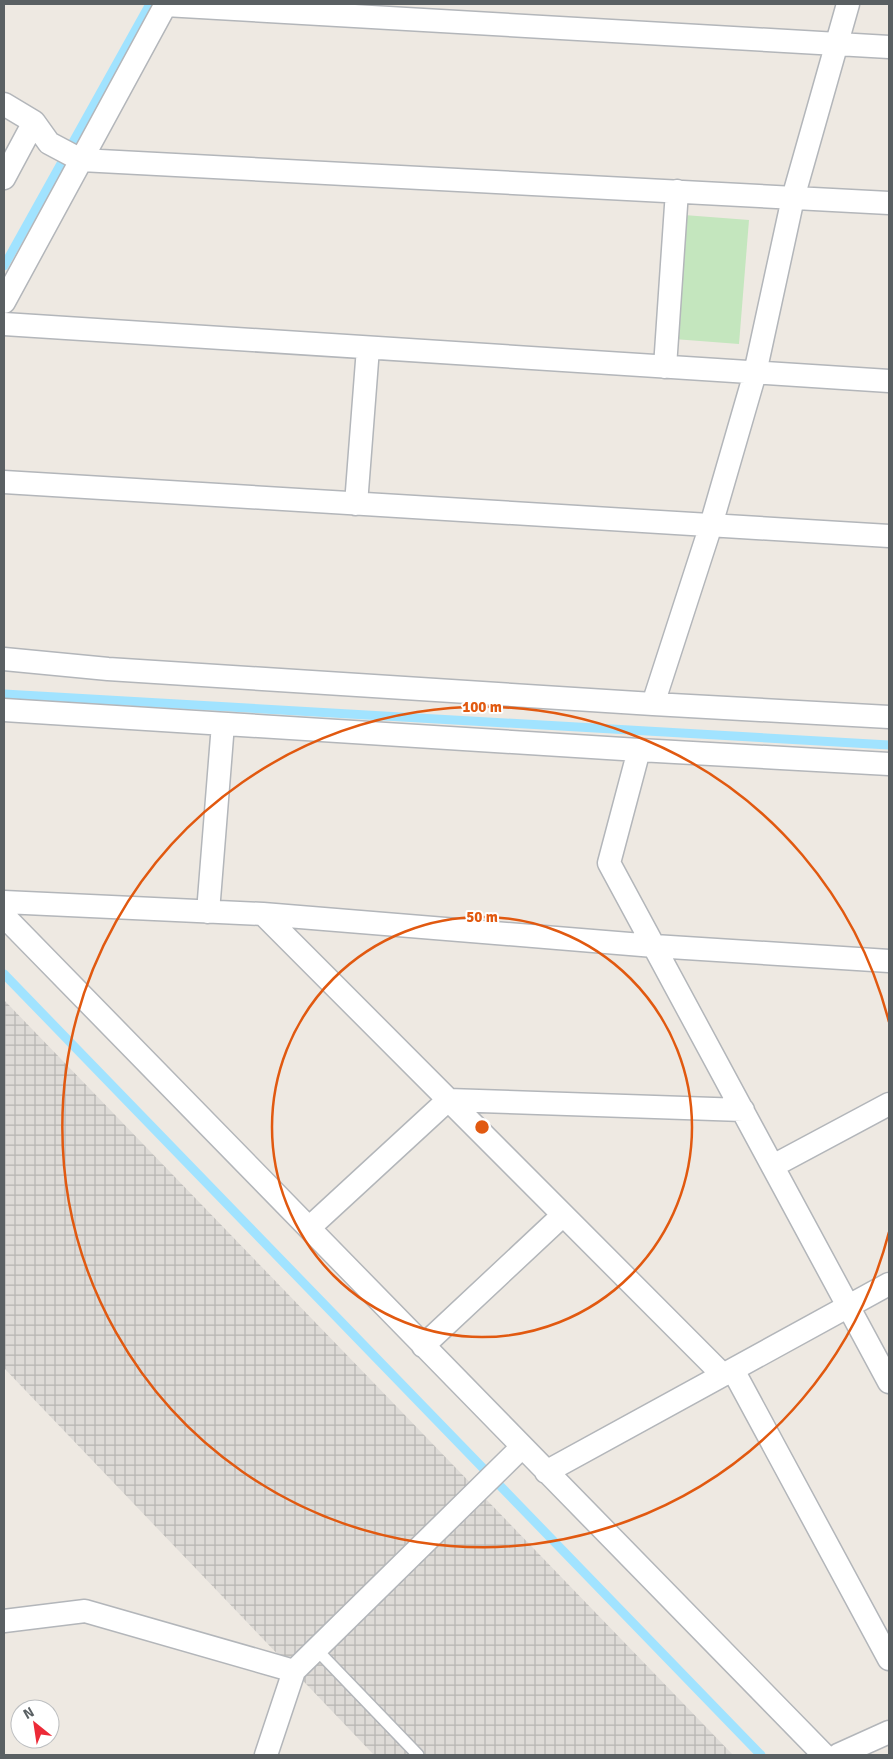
<svg xmlns="http://www.w3.org/2000/svg" width="893" height="1759" viewBox="0 0 893 1759" font-family="Signika,sans-serif">
  <style>
    .industrial { fill: url(#industrial-grid) }
    .garden { fill: #c4e6be }
    .lines { fill: none; stroke-linecap: round; stroke-linejoin: round }
    .stream { stroke: #a1e3ff; stroke-width: 9 }
    .service-casing { stroke: #b3b6ba; stroke-width: 14 }
    .minor-casing { stroke: #b3b6ba; stroke-width: 25 }
    .service { stroke: #fff; stroke-width: 11 }
    .minor { stroke: #fff; stroke-width: 22 }
    .ring { fill: none; stroke: #e15910; stroke-width: 2.5 }
    .centre { fill: #e15910; stroke: #fff; stroke-width: 2.5 }
    .ring-label { font-size: 15px; text-anchor: middle; font-weight: bold; fill: #e15910; stroke: #fff; stroke-width: 4; stroke-linejoin: round; paint-order: stroke }
  </style>
  <defs>
    <pattern id="industrial-grid" width="8" height="8" patternUnits="userSpaceOnUse" patternTransform="scale(1.25)"><rect width="8" height="8" fill="#dedbd7"/><path d="M0 4h8M4 0v8" fill="none" stroke="#b7b5b2"/></pattern>
  </defs>
  <rect width="100%" height="100%" fill="#eee9e2"/>
  <path class="industrial" d="M4,1000L733,1755H374L4,1368Z"/>
  <path class="garden" d="M684,215L749,220L739,344L674,339Z"/>
  <g class="lines">
    <path class="stream" d="M4,266L150,4
      M4,694L889,745
      M4,974L761,1755"/>
    <g class="service-casing">
      <path id="service" d="M316,1649L418,1755"/>
    </g>
    <g class="minor-casing">
      <path id="minor" d="M165,5L889,47
        M4,104L34,122L4,178
        M34,122L49,143L81,160L889,203
        M4,302L166,4
        M4,324L889,381
        M665,367L677,191
        M4,482L889,536
        M356,504L368,348
        M4,659L108,669L653,704L889,717
        M653,704L711,525L755,373L793,198L848,4
        M4,710L639,750L889,764
        M639,750L609,863L889,1382
        M4,902L263,914L654,946L889,961
        M208,912L223,724
        M263,914L723,1375
        M4,916L824,1755
        M773,1166L889,1104
        M309,1228L448,1100L743,1110
        M423,1346L563,1215
        M733,1370L889,1659
        M546,1472L889,1284
        M4,1621L85,1611L294,1671
        M266,1755L294,1671L522,1447
        M838,1755L889,1732"/>
    </g>
    <use href="#service" class="service"/>
    <use href="#minor" class="minor"/>
  </g>
  <g class="ring">
    <circle cx="482" cy="1127" r="210"/>
    <path d="M889 1232A420 420 0 1 1 889 1022"/>
  </g>
  <circle cx="482" cy="1127" r="8" class="centre"/>
  <g class="ring-label">
    <text x="482" y="712">100 m</text>
    <text x="482" y="922">50 m</text>
  </g>
  <rect width="893" height="1759" fill="none" stroke="#5a6063" stroke-width="10"/>
  <g transform="translate(35 1724) rotate(330)"><circle r="24" fill="#ffffff" stroke="#bdbfc1"/>
  <path d="M0-4L9 19L0 12L-9 19Z" fill="#ec2a37"/>
  <text y="-8" font-size="14" font-weight="bold" text-anchor="middle" fill="#5a6063">N</text>
  </g>
</svg>
